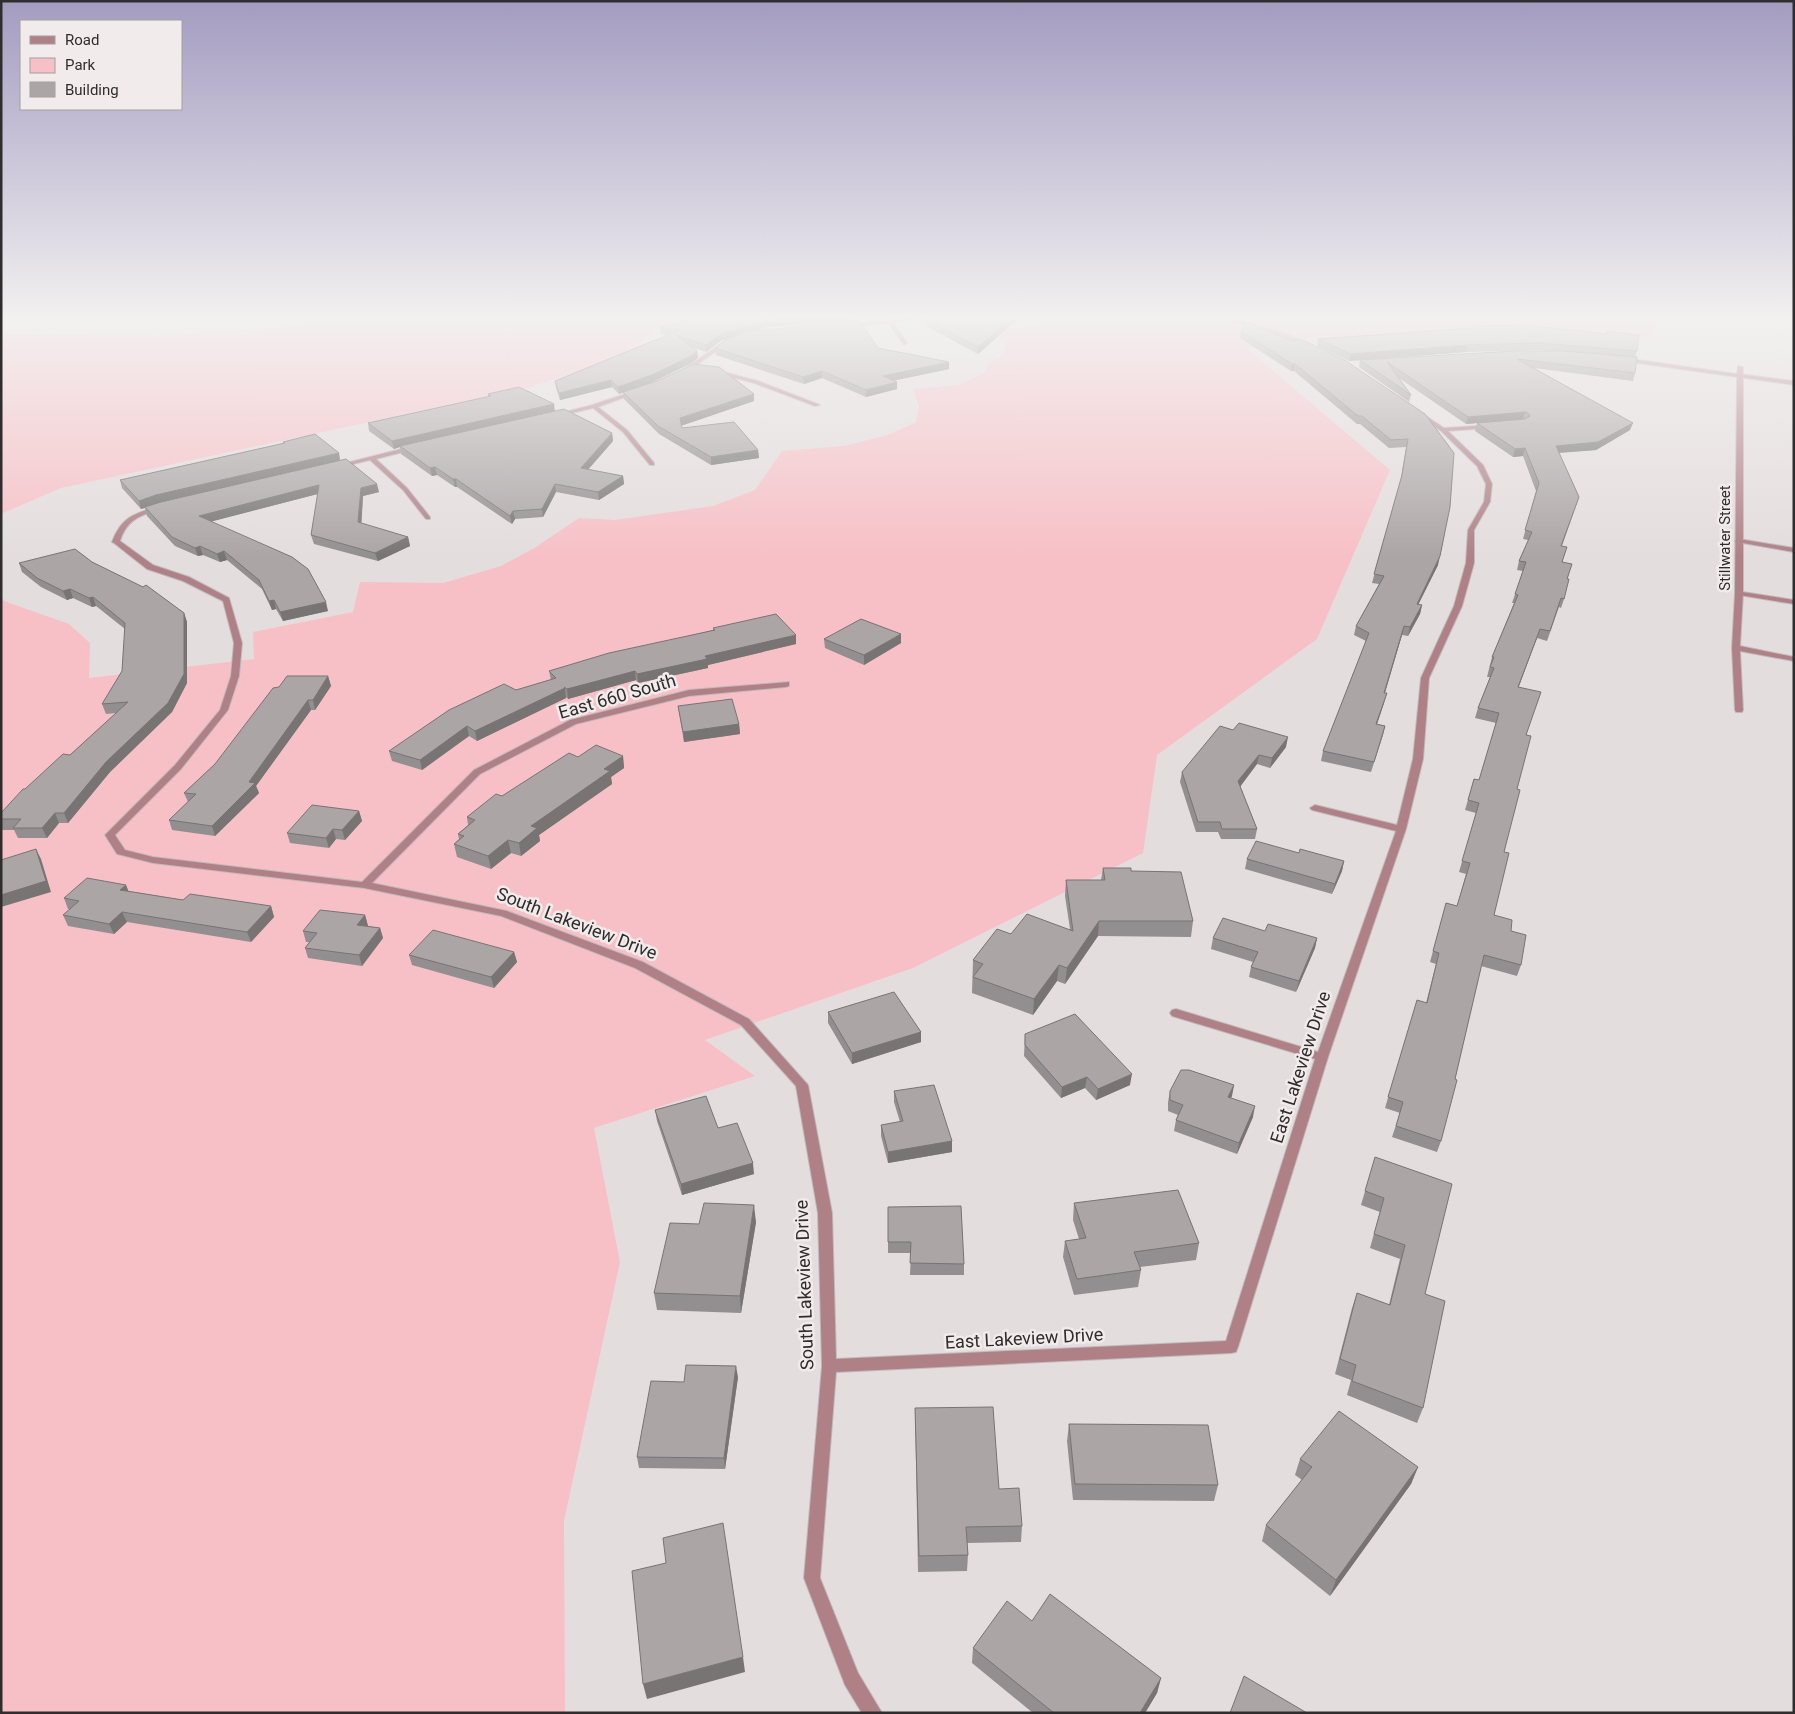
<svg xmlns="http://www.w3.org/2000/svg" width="1795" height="1714" viewBox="0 0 1795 1714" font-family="Roboto,sans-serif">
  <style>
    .green { fill: #f7c0c6 }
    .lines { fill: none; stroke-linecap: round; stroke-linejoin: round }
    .service-casing { stroke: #c0babb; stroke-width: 2 }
    .minor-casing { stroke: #c0babb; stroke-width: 2 }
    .tertiary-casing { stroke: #c0babb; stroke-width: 2 }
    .service { fill: #af8186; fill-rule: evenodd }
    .minor { fill: #af8186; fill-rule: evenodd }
    .tertiary { fill: #af8186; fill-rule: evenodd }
    .wall { fill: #938e8f }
    .shaded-wall { fill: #787474 }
    .building { fill: #aba5a6; stroke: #787474 }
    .labels { text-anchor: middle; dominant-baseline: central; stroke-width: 5; stroke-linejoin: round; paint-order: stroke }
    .far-street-label { font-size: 15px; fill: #302d2e; stroke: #f1ebeb }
    .street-label { font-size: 18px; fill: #302d2e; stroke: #f1ebeb }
  </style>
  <rect width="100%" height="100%" fill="#e4ddde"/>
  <path class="green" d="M410,317H678L608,363L523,389L61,488L3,513L1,516V334L170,336Z
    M1045,317H1657L1654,339L1584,331L1510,330L1318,342L1246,348L1390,470L1317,639L1157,755L1143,853L913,968L705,1040L755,1076L594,1128L620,1262L564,1521L565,1713H1V596L4,601L69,624L90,643L89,678L254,659L253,632L353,612L360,582L443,583L501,566L536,547L579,518L615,520L713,506L755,490L782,451L844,446L888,435L916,422L919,406L913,389L958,385L986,372L988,364L1004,355L1006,343L990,332L1042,325L1047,321Z"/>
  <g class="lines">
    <g class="service-casing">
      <path id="service" d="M1740,374L1794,381V385L1738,377V375Z
        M1736,591L1794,600V604L1739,595L1735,593Z"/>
    </g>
    <g class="minor-casing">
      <path id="minor" d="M915,317H933L893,322L907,343L904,345L888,323L848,327L845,325Z
        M1212,317C1234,317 1292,333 1311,345L1306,346L1266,331Z
        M723,342L728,343L688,371H684V369Z
        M1625,358L1737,374L1738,366L1743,367V593L1740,646L1794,657V661L1740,651L1743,710L1742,712H1736L1735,710L1732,648L1735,593L1737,377L1623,361V359Z
        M713,369L758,381L820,405L815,406L754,383L711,372V370Z
        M634,391L639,392L598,407L627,430L654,463V465H650L623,432L593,408L556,417L553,415L592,405Z
        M1420,412L1444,428L1491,425V427L1489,428L1448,431L1483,465L1492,484L1490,502L1474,530V563L1462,606L1429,678L1423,759L1406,829L1328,1057L1238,1347L1236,1352L1231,1353L836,1372L820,1578L858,1673L882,1713H862L845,1685L804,1578L822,1366L818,1213L796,1086L741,1025L635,968L501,916L364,888L153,863L117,854L105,835L175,765L220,710L231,676L234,643L223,601L183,581L147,569L114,543L112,542C121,518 133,514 156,507H160V509C140,516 127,519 120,541L153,565L189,577L229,598L242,643L239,676L228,710L181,769L115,835L125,850L153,857L362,882L474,770L570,720L689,690L789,682V686L786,687L689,696L576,724L480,774L372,883L507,911L643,962L749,1019L808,1085L832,1213L836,1359L1226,1341L1315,1059L1172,1016L1170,1013L1172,1010L1176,1009L1318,1052L1396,831L1312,810L1310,808L1315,805L1397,825L1413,759L1421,678L1454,606L1466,563L1468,530L1484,502L1486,484L1477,466L1441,431L1418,415L1417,414Z
        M413,446L416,448L415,449L376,459L407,488L430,517V519H426L403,490L370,460L337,468L334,466Z"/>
    </g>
    <g class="tertiary-casing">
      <path id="tertiary" d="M1739,539L1794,548V552L1737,542L1735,541Z"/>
    </g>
    <use href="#service" class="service"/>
    <use href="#minor" class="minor"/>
    <use href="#tertiary" class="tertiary"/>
  </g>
  <path class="wall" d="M1020,317L978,354L924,325V319Z
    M854,320L768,327L754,331L878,348L949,369L895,380L897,389L866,397L822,378L804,384L716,355L715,348L728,339L722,340L706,352L692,347L697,351L698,358L690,364L653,382L754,394V401L681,426L682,428L758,450L759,458L711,465L659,434L624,399L623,392L619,394L612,387L560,400L556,388L555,381L668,335L661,334L660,327Z
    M1472,326L1606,334L1607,331L1637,351L1635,357V373L1633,381L1534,368L1630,430L1596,450L1559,453L1579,497L1562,546L1563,562L1567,579L1564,599L1561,608L1559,607L1547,641L1537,638L1518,687L1527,735L1517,789L1504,852L1494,915L1511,931L1521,965L1517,976L1481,966L1441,1141L1437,1152L1392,1137L1400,1113L1385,1108L1417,1000L1426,1003L1436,964L1430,962L1446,903L1457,906L1466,874L1459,872L1476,813L1465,810L1474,779L1479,780L1496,723L1475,718L1478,708L1490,677H1487L1492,657L1514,603H1512L1523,571L1517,570L1519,561L1528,540L1523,539L1536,491L1523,456L1513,457L1475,431L1477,423L1466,424L1399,378L1411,395L1409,402L1359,367L1360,360L1552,351L1537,350L1466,352L1349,361L1317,346L1318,339L1472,328Z
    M1241,331L1425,414L1438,565L1418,605H1422L1420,614L1408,636L1402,635L1385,693L1384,703L1377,724L1385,726L1371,772L1321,761L1323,751L1366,641L1354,635L1356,626L1379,584L1372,583L1401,478L1406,447L1389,448L1360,424H1357L1294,371H1291L1240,338Z
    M488,394L555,411L612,433L613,441L588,470L623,476L624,484L599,500L556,492L543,517L515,519L512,524L457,487H455L437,475L432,476L401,454L400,447L394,449L369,431L368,423L488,397Z
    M283,442L339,453L340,460L379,492L363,496L361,523L408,537L410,546L378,561L314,544L311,535L318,494L212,521L328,611L283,621L276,609L272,610L262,589L227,560L220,562L203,555L198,556L175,546L147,516L145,508L141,509L122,488L120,480L284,443Z
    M92,562L184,613L187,622V683L172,712L110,772L68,823H59L47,838H18L14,830H1V813L25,789L70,755L116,713L106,714L102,704L122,671L125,629L96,606L92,607L73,598L67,600L41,587L22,572L19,563Z
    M713,628L796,644L708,665V668L638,683L636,680L568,699L566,697V698L477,741L469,736L422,770L392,761L389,751L516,690L551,680L549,671L713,630Z
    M824,639L901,643L864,665L825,648Z
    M328,676L331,686L315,710H311L256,786L259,793L215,836L172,830L169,820L188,802L184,793L215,764Z
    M678,706L739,724L740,734L684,742Z
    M1286,747L1270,768L1257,764L1240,786L1257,829L1255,839H1221L1218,832H1196L1180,782L1182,772Z
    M623,756L624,768L611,777L612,784L539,835L540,841L521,856L511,853L491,869L457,857L454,844L459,839L458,834L468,825L467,817L502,796L578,757Z
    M359,811L362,821L345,840L336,839L329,848L290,843L287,833Z
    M1299,853L1344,861L1342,871L1332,894L1245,869L1247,859Z
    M1103,868L1131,871L1193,921L1191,937L1098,936L1065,984L1057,981L1033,1015L972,993L973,960L1011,934L1070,929L1065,896L1066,880H1101Z
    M126,885L128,891L183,900L271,906L274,917L251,942L127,922L114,934L68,926L63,915L70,909H68L64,898Z
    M365,915L368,926L380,928L383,938L362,966L308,958L305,948L309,942H306L303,931Z
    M1265,931L1317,938L1315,948L1296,992L1249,977L1251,967L1253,962L1211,949L1213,938Z
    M514,952L517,962L494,988L412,965L409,955Z
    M828,1012L921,1032V1042L852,1064L828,1023Z
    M1025,1034L1130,1085L1096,1100L1085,1088L1061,1098L1024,1056Z
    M1234,1085L1231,1098L1253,1117L1237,1154L1174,1131L1176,1120L1178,1115L1168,1111V1102L1170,1091Z
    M894,1091L952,1141V1152L888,1163L881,1136V1125L900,1122L894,1102Z
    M655,1110L718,1128L754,1174L682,1195L657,1121Z
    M1375,1157L1425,1294L1423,1408L1417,1423L1347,1395L1351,1380L1335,1374L1352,1308L1357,1293L1389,1305L1400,1259L1370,1248L1380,1212L1361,1205Z
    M1074,1203L1199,1243L1196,1260L1140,1267L1141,1270L1138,1287L1074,1295L1063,1257L1065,1241L1079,1239L1073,1220Z
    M888,1207L964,1264V1275H910L911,1253H888Z
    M756,1222L741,1313L657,1310L654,1293L699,1224Z
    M738,1377L725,1469L639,1468L637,1457L684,1382Z
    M915,1408L999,1489L1022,1526L1021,1542L967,1543L968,1555L967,1571L918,1572Z
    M1069,1424L1218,1485L1214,1501L1073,1500L1067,1441Z
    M1300,1459L1418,1467L1411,1484L1330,1596L1262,1541L1266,1525L1302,1480L1295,1475Z
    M1032,1621L1161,1678L1157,1693L1145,1713H1033L972,1663L973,1648Z"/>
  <path class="shaded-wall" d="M809,317H854V320L768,327L722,340L706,352V345L722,333L767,321Z
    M1013,317H1020L978,354V347Z
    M1467,345L1466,352L1349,361L1351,354Z
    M697,351L698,358L690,364L652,382L619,394L618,387Z
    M949,362V369L883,383V376Z
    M1292,364H1295L1294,371H1291Z
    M822,371V378L804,384L803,377Z
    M611,380L612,387L560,400L559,393Z
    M897,382V389L866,397V390Z
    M754,394V401L680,426V418Z
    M554,404L555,412L400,446V447L394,449L392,441Z
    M1525,412L1523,419L1466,424L1468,417Z
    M1633,423L1630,430L1596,450L1554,453L1556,446Z
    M612,433L613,441L582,476L581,468Z
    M1525,448L1523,456L1513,457L1515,449Z
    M758,450L759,458L711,465V457Z
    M339,453L340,461L159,503L141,509L139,501L156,495Z
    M435,467L437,475L432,476L430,468Z
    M623,476L624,484L599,500L598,492Z
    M453,479H456L457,487H455Z
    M377,484L379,492L363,496L361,531L358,522L361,488Z
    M555,484L556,492L543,517L542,509Z
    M319,485L321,493L202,524L199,516Z
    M513,511L515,519L512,524L510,516Z
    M408,537L410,546L378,561L375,553Z
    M200,546L203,555L198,556L195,548Z
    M224,551L227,560L220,562L217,554Z
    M1440,556L1438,565L1414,613L1417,604Z
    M70,589L73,598L67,600L63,591Z
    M93,597L96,606L92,607L89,598Z
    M274,600L276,609L272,610L269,601Z
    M326,602L328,611L283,621L280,612Z
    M1422,605L1420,614L1408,636L1410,627Z
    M184,613L187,622V683L172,712L110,772L68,823L64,813L106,762Z
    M1404,626L1402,635L1382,702L1384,693Z
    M1540,629L1537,638L1515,697L1518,687Z
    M901,634V643L864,665V655Z
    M796,635V644L708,665V668L638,683L637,674L705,656Z
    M635,671L636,680L568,699L567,689Z
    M328,676L331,686L315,710L313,700Z
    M565,688L566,698L477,741L475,731Z
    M1387,693L1384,703L1374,733L1376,724Z
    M308,700L311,710L256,786L259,793L215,836L212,826L249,782Z
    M739,724L740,734L684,742L683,732Z
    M467,726L469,736L422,770L420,760Z
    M1385,726L1383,735L1371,772L1374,762Z
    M1288,737L1286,747L1270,768L1272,758Z
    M1259,755L1257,764L1237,791L1238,781Z
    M623,756L624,768L611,777L612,784L539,835L540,841L521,856L519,843L531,826L604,769Z
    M359,811L362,821L345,840L342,830Z
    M55,813L59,823L47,838L42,828Z
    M333,829L336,839L329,848L326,838Z
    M508,840L511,853L491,869L488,856Z
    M36,849L41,859L51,892L1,907V895Z
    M1344,861L1342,871L1332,894L1335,884Z
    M126,885L130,895L120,890Z
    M271,906L274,917L251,942L247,932Z
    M122,912L127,922L114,934L109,924Z
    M365,915L368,926L357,925Z
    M1099,921L1098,936L1065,984L1067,968Z
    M380,928L383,938L362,966L359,955Z
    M1317,938L1315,948L1296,992L1299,981Z
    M514,952L517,962L494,988L491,977Z
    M1059,965L1057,981L1033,1015L1034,999Z
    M921,1032V1042L852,1064V1053Z
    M1132,1074L1130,1085L1096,1100L1098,1089Z
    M1087,1077L1085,1088L1061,1098L1062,1087Z
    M1234,1085L1232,1096L1226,1108L1228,1097Z
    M1255,1106L1253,1117L1237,1154L1239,1143Z
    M952,1141V1152L888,1163V1152Z
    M753,1163L754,1174L682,1195L681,1184Z
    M754,1205L756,1222L741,1313L740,1296Z
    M736,1366L738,1377L725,1469L724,1458Z
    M1418,1467L1411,1484L1330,1596L1336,1580Z
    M743,1657L745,1672L647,1699L643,1684Z
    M1161,1678L1157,1693L1145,1713H1140Z"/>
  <path class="building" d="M697,317H809L767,321L722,333L706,345L676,335L697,351L689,357L652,375L618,387L611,380L559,393L555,381L680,330L660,327Z
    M933,317H1013L978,347L924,319Z
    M859,320L878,348L949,362L883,376L897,382L866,390L822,371L803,377L715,348L727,339L745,332Z
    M1246,322L1292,341L1303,340L1346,361L1425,414L1454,453L1450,507L1440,556L1417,604L1422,605L1410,627L1404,626L1384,693H1387L1376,724L1385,726L1374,762L1323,751L1369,633L1356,626L1384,576L1374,574L1402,475L1408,439L1391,440L1362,416H1358L1295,364H1292L1241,331Z
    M1526,325L1607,334V331L1639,335L1637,351L1539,343L1467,345L1351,354L1318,339L1473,328L1472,326Z
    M1515,351H1563L1637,357L1635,373L1517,359L1633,423L1598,442L1556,446L1579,497L1561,546L1567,547L1562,562L1572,564L1567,579H1569L1564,599L1561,598L1550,631L1540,629L1518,687L1541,692L1526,735L1531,736L1517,789L1520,790L1504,852L1509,853L1494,915L1512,920L1511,931L1526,935L1521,965L1484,955L1455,1079L1457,1080L1441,1141L1396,1126L1403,1102L1388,1097L1417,1000L1427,1003L1439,953L1433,951L1446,903L1457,906L1470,863L1462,861L1479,803L1468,800L1474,779L1479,780L1499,713L1478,708L1494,668L1490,667L1494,657H1492L1518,595L1515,594L1526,562L1519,561L1532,532L1525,530L1539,483L1525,448L1515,449L1477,423L1525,419L1530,416L1529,414L1525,412L1468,417L1387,362L1411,395L1360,360Z
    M694,364L719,367L754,394L680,418L682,428L734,422L758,450L711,457L658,426L623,392L657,381Z
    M519,387L554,404L392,441L368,423L491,396L488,394Z
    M564,409L612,433L581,468L623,476L598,492L555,484L542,509L513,511L510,516L456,479H453L435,467L430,468L400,446Z
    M315,434L339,453L156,495L139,501L120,480L285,443L283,442Z
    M346,459L377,484L361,488L358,522L408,537L375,553L311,535L319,485L199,516L292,557L308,569L326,602L280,612L274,600L269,601L259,580L224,551L217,554L200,546L195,548L172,537L145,507L161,502Z
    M75,549L92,562L143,587L146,585L184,613V674L168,703L106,762L64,813H55L42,828H13L21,819H1V813L23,789H25L63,754L70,755L128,702L102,704L122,671L125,623L93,597L89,598L70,589L63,591L37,578L19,563Z
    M776,614L796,635L705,656L707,659L637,674L635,671L567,689L564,687L565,688L475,731L467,726L420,760L389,751L449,710L504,684L516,690L556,678L549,671L609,653L715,630L713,628Z
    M861,619L901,634L864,655L824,639Z
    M287,676H328L313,700H308L249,782L255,783L212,826L169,820L196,794L184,793L215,764L273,688L279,687Z
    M732,699L739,724L683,732L678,706Z
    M1239,723L1288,737L1272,758L1259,755L1238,781L1257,829H1222L1220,822H1198L1182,772L1220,726L1233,730Z
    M596,745L623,756L604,769L610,771L531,826L537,828L519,843L508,840L488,856L454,844L464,836L458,834L475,820L467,817L496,794L502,796L569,753L578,757Z
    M312,805L359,811L342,830L333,829L326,838L287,833Z
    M1256,841L1299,853L1300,849L1344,861L1335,884L1247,859Z
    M36,849L46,881L1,895V860Z
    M1103,868H1131V871L1181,872L1193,921H1099L1067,968L1059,965L1034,999L973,977L983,964L973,960L997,929L1011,934L1027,914L1073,931L1066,880H1105Z
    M87,878L126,885L120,890L183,900L190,894L271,906L247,932L122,912L109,924L63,915L79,901L64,898Z
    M320,910L365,915L357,925L380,928L359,955L305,948L317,933L303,931Z
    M1223,918L1265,931L1268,924L1317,938L1299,981L1251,967L1258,952L1213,938Z
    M433,930L514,952L491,977L409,955Z
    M894,992L921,1032L852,1053L828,1012Z
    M1075,1014L1132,1074L1098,1089L1087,1077L1062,1087L1025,1045V1034Z
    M1181,1070H1189L1234,1085L1228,1097L1255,1106L1239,1143L1176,1120L1183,1105L1170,1100V1091Z
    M934,1085L952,1141L888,1152L881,1125L903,1121L894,1091Z
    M706,1096L718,1128L737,1123L753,1163L681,1184L655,1110Z
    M1375,1157L1452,1184L1425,1294L1445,1301L1423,1408L1352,1381L1356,1365L1340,1359L1357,1293L1390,1305L1405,1245L1374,1234L1384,1198L1365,1191Z
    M1178,1190L1199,1243L1134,1252L1141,1270L1077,1279L1065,1241L1086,1238L1074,1203Z
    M704,1203L754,1205L740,1296L654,1293L670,1223L699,1224Z
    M961,1206L964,1264L910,1263L911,1242H888V1207Z
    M686,1365L736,1366L724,1458L637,1457L651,1381L684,1382Z
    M993,1407L999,1489L1019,1488L1022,1526L966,1527L968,1555L919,1556L915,1408Z
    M1339,1411L1418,1467L1336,1580L1266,1525L1312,1467L1300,1459Z
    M1069,1424L1208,1425L1218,1485L1075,1484Z
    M723,1523L743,1657L643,1684L632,1571L666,1563L663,1538Z
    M1050,1594L1161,1678L1140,1713H1054L973,1648L1007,1601L1032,1621Z
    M1244,1676L1307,1713H1230Z"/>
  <linearGradient id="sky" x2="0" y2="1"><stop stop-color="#a39cc1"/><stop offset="0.57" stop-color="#f3f0f0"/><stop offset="1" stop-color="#f3f0f0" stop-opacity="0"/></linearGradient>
  <rect width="1795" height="557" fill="url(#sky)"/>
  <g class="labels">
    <g class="far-street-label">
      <text transform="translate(1725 538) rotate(-90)">Stillwater Street</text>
    </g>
    <g class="street-label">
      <text transform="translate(617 696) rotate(-16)">East 660 South</text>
      <text transform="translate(577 923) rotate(21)">South Lakeview Drive</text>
      <text transform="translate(1300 1067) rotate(-72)">East Lakeview Drive</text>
      <text transform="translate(804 1285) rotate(-92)">South Lakeview Drive</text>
      <text transform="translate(1024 1338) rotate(-3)">East Lakeview Drive</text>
    </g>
  </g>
  <rect width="1795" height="1714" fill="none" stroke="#302d2e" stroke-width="5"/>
  <rect x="20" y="20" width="162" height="90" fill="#f1ebeb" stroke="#a49f9f"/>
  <rect x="30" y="36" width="25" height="8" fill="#af8186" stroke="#a49f9f"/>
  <text x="65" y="45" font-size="15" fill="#302d2e">Road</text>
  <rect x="30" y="58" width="25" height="15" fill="#f7c0c6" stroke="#a49f9f"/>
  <text x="65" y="70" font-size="15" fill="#302d2e">Park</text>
  <rect x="30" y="82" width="25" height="15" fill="#aba5a6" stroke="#a49f9f"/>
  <text x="65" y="95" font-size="15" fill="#302d2e">Building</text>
</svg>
